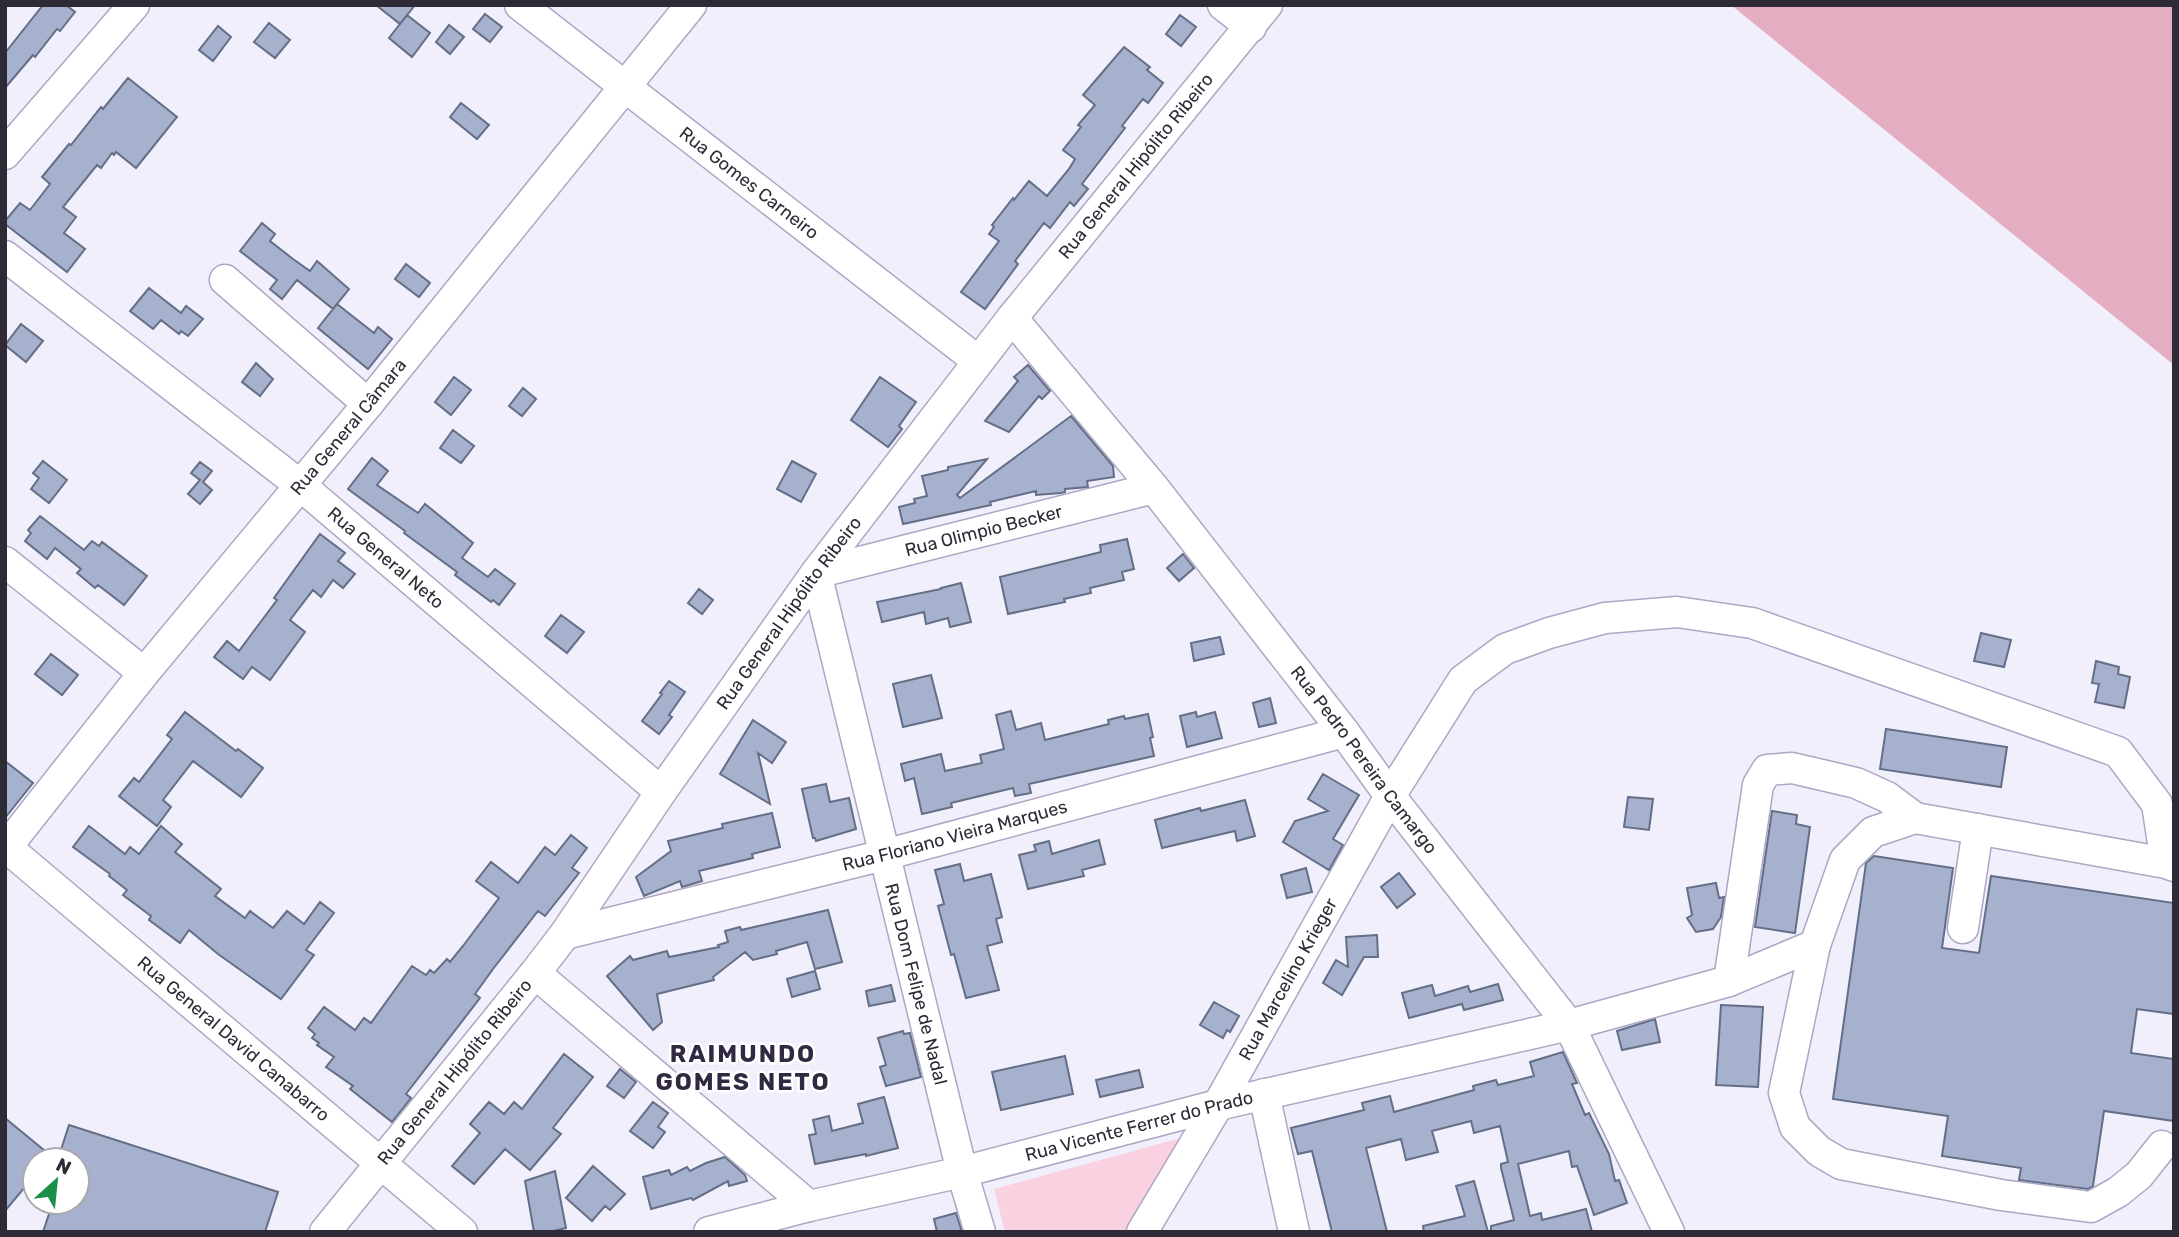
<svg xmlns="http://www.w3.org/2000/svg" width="2179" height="1237" viewBox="0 0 2179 1237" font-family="Rubik,sans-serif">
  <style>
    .green { fill: #fad1e0 }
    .forest { fill: #e5adc2 }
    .building { fill: #a6b1cd; stroke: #636e87; stroke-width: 2 }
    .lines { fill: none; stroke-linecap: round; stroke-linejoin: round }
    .minor-casing { stroke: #aea6c4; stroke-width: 33 }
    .minor { stroke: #fff; stroke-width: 30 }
    .labels { text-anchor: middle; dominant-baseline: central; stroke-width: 5; stroke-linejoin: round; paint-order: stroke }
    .street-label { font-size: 18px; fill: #2e2b37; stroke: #fff }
    .district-label { font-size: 24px; font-weight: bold; letter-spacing: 2px; fill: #302941; stroke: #fff }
  </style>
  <rect width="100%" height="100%" fill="#f2effc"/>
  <path class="green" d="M1181,1138L1127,1232H1005L994,1189Z"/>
  <path class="forest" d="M1731,5H2174V365Z"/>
  <path class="building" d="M43,5H66L75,12L60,31L57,29L35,57L33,55L5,88V53Z
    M376,5H415L400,24Z
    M485,14L502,27L490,42L473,29Z
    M407,15L430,33L412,57L389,38Z
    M1180,15L1196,27L1181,46L1166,34Z
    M269,23L290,40L275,58L254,42Z
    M449,25L464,37L450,54L436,42Z
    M218,26L231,37L213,61L199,50Z
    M1124,47L1150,67L1147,70L1163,83L1148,103L1143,99L1122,126L1125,128L1082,184L1088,189L1074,206L1070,202L1050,228L1044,223L1015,261L1018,264L985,309L961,292L999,241L989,234L994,227L992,225L1013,198L1014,200L1029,181L1047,196L1069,169L1075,159L1063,150L1081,127L1078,125L1095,105L1083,95Z
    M128,78L177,117L136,168L116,152L114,155L112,153L101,168L97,165L63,207L76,217L64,233L85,249L67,272L5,224V221L20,203L30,210L50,184L42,177L69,144L71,145L101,107L103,109Z
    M461,103L489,125L477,139L450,117Z
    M262,223L275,234L270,241L293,259L310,271L317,261L349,289L333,309L297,280L282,299L270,289L277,280L240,251Z
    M406,264L430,283L419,297L395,279Z
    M149,288L181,313L186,306L203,319L188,336L181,331L179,334L161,320L153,329L130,311Z
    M337,304L374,333L378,327L392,339L368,369L318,328Z
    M21,324L43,341L26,362L5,345Z
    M256,363L273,379L260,396L242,382Z
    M1028,365L1050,391L1042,399L1039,396L1009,432L985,421L1018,381L1014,377Z
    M454,377L471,390L451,415L435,402Z
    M880,377L916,402L899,426L902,429L888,447L851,420Z
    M523,388L536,399L522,416L509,406Z
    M1071,416L1113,466L1114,477L1087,481L1088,487L1065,489V492L1061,493L1036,495V491L990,502L991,505L903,524L899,507L915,503L914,499L927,496L922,476L948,470V467L987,459L957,495L960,498Z
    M453,430L474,446L461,463L440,448Z
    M372,458L388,471L377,485L418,513L425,504L473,543L462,558L488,577L495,569L515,584L499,605L493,600L491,602L455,575L457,572L404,533L405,531L348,489Z
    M43,461L67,480L49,503L31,489L39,478L33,473Z
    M792,461L816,474L801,502L777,489Z
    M200,462L212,471L203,482L212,490L200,504L188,494L200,480L191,473Z
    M40,516L84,550L92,541L99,546L102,542L147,576L124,605L98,585L95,588L77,573L81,569L55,548L47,559L25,541L31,533L28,530Z
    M320,534L345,553L338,561L355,574L343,588L333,580L321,597L313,590L290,620L305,632L270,680L252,667L243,679L214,657L227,641L239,651L277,600L274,598Z
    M1127,539L1134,569L1122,572L1124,580L1090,588L1091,593L1064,599L1065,602L1008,614L1000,577L1101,552L1100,545Z
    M1183,554L1194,568L1179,581L1167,568Z
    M961,583L971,622L950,627L948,618L926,624L924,612L882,622L877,602L941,589V588Z
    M699,589L713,600L702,614L688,603Z
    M561,615L584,632L567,653L545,636Z
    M1981,633L2011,640L2004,667L1974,661Z
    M1220,637L1224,654L1194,661L1191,643Z
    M51,654L78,675L62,695L35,674Z
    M2096,661L2119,667L2118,674L2130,677L2124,708L2095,702L2099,684L2092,683Z
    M931,675L942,718L903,727L893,684Z
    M669,681L685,692L669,715L672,717L659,734L642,721L662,694L660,693Z
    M1270,698L1276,723L1259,727L1253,703Z
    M1011,711L1016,730L1041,723L1045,740L1109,724L1108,720L1124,716L1125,719L1148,714L1153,737L1150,738L1154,756L1029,784L1031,793L1015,796L1013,788L951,803L952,807L922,814L914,778L905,781L901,764L941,754L945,771L982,763L980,755L1004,749L996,715Z
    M185,712L236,751L238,749L263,768L241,797L193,761L163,800L171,807L157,826L119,796L134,778L139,782L172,739L167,735Z
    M1196,712L1197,717L1215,712L1222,738L1187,747L1180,716Z
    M753,720L786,742L772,763L758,753L770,804L720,774Z
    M1886,729L2007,747L2001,787L1880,769Z
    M5,761L33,783L5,818Z
    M1323,774L1359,795L1333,839L1343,845L1329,870L1283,842L1295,821L1328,811L1308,799Z
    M826,784L830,802L849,798L856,829L816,841L815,838H813L802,789Z
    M1628,797L1653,799L1649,830L1624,827Z
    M1245,800L1255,836L1237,841L1235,831L1162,848L1155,820L1200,808L1201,811Z
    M1772,811L1797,815L1796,824L1810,827L1795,933L1755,927Z
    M772,813L780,847L752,854L753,858L699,871L702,881L682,887L680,881L644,896L636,877L671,851L668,841L723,828L722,824Z
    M89,826L125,854L130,847L139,854L161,826L182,844L175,852L221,889L215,896L245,918L250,911L273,928L287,911L304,924L320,902L334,913L306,950L314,955L281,999L218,954L189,930L180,943L149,920L151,916L123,895L127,890L109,876L110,874L73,847Z
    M571,835L587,848L572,868L579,873L545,916L538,911L493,969L475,994L480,998L406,1094L411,1098L392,1122L350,1089L353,1086L326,1067L334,1057L317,1045L319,1043L312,1038L315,1034L308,1028L324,1007L355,1030L364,1018L371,1023L412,966L426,975L430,970L434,973L447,959L450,962L463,946L499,898L476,881L491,862L518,883L545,847L555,855Z
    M1099,840L1105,864L1082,870L1084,876L1028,889L1019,855L1036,851L1034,845L1049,841L1052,854Z
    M1874,856L1953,868L1942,948L1979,953L1991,876L2174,903V1014L2137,1009L2131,1053L2174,1059V1121L2104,1111L2093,1186L2088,1189L2019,1180L2021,1168L1942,1156L1948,1116L1833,1099L1866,863Z
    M960,864L964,881L991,874L1002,917L996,919L1002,942L987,946L999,990L966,998L954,954L951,955L938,906L944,904L935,870Z
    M1306,868L1312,892L1287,898L1281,875Z
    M1399,873L1415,894L1397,908L1381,887Z
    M1716,883L1719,898L1724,897L1721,917L1713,929L1696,932L1687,918L1692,915L1687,888Z
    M828,910L842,962L815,969L807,942L776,951L777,954L753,960L745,952L713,977L714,980L657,994L662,1022L653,1030L607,976L630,956L633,960L667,951L669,957L719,947L718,945L728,942L725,931L740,927L741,930Z
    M1377,935L1378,957H1364L1342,995L1323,983L1336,960L1348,967L1346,937Z
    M815,971L820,989L792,997L787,979Z
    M1498,984L1503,1000L1464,1010L1462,1004L1409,1018L1402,993L1432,985L1435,996L1468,986L1470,992Z
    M891,985L895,1001L869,1006L866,991Z
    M1214,1002L1239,1016L1230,1032L1227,1030L1223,1038L1200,1025Z
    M1721,1005L1763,1007L1758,1087L1716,1085Z
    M1655,1019L1660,1042L1622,1050L1617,1031Z
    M903,1031L904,1034L910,1033L921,1077L886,1086L880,1067L886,1065L878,1038Z
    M1563,1052L1577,1083L1572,1084L1585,1115L1589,1113L1609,1154L1615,1181L1619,1180L1627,1203L1594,1215L1577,1166L1572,1167L1569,1151L1518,1164L1530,1216L1541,1213L1542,1220L1586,1209L1592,1232H1491V1226L1514,1220L1501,1168V1164L1508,1162L1500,1126L1474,1133L1471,1121L1432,1131L1438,1152L1406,1160L1401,1139L1366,1148L1387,1232H1332L1312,1151L1298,1154L1291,1128L1364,1110L1362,1103L1390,1096L1394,1112L1474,1090L1473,1086L1496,1080L1498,1085L1534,1076L1530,1062Z
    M564,1054L593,1077L553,1128L561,1134L530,1170L505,1149L474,1184L452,1166L480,1133L470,1124L489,1102L504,1114L514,1102L522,1109Z
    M1065,1056L1073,1094L1001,1110L992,1072Z
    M620,1069L636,1082L624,1098L607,1086Z
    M1139,1070L1143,1087L1100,1097L1096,1080Z
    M884,1097L898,1148L866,1156V1154L815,1164L809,1135L816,1134L813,1120L829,1116L832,1131L863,1123L858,1104Z
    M653,1102L668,1113L658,1127L665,1132L653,1148L630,1131Z
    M5,1118L56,1160H35V1175L5,1211Z
    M69,1125L278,1192L265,1232H43L53,1202H77V1159L60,1153Z
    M725,1157L745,1175L747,1181L729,1186L728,1181L693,1200L691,1198L651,1209L643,1177L669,1170L671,1175L687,1167L690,1171L706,1163Z
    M593,1166L625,1194L610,1210L605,1206L592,1221L566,1198Z
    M555,1171L566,1228L549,1232H534L525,1181Z
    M1474,1181L1488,1232H1424L1423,1226L1465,1216L1456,1186Z
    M956,1213L962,1232H937L934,1219Z"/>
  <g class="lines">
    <g class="minor-casing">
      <g id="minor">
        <path id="s1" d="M520,5L978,361"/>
        <path d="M1223,5L1251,27"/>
        <path d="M5,154L134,5"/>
        <path id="s2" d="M5,256L300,485L661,792"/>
        <path d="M225,280L368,404"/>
        <path id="s3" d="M1012,318L1154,488L1344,732L1390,796L1569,1025L1669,1232"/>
        <path d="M5,562L144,673"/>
        <path id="s4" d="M5,846L462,1232"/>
        <path id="s5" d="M5,849L144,673L368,404L691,5"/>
        <path d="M1963,928L1978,829"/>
        <path id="s6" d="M565,934L884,855L1344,732"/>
        <path d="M1815,945L1784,1093L1795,1127L1819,1151L1841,1164L2001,1195L2091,1207L2118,1192L2139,1175L2162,1146"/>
        <path d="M535,973L809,1206"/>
        <path d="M1729,981L1758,785L1767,770L1792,768L1856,783L1887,797L1915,818"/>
        <path d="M1264,1094L1294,1232"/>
        <path id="s7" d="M325,1232L535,973L565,934L661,792L816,573L1012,318L1267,5"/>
        <path id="s8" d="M709,1232L809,1206L962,1172L1218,1105L1569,1025L1729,981L1815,945L1845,860L1873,832L1915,818L2166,863L2174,866"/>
        <path id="s9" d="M980,1232L962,1172L816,573L1154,488"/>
        <path id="s10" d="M1142,1232L1218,1105L1390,796L1463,680L1505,649L1549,633L1605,618L1677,612L1752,623L2118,752L2157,804L2166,863"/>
      </g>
    </g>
    <use href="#minor" class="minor"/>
  </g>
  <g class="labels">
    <g class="street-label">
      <text stroke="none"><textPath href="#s7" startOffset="1340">Rua General Hipólito Ribeiro</textPath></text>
      <text stroke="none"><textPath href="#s1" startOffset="290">Rua Gomes Carneiro</textPath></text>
      <text stroke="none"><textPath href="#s5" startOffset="544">Rua General Câmara</textPath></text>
      <text stroke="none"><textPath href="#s9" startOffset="852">Rua Olimpio Becker</textPath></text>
      <text stroke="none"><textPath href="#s2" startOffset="486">Rua General Neto</textPath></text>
      <text stroke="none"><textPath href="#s7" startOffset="774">Rua General Hipólito Ribeiro</textPath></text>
      <text stroke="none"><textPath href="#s3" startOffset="565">Rua Pedro Pereira Camargo</textPath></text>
      <text stroke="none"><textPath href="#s6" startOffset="402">Rua Floriano Vieira Marques</textPath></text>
      <text stroke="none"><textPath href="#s10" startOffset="292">Rua Marcelino Krieger</textPath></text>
      <text transform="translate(916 984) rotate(76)">Rua Dom Felipe de Nadal</text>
      <text stroke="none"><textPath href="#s4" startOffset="299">Rua General David Canabarro</textPath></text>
      <text stroke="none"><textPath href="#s7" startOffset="206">Rua General Hipólito Ribeiro</textPath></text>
      <text stroke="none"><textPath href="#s8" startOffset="443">Rua Vicente Ferrer do Prado</textPath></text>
    </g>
    <g class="district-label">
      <text x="743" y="1054">RAIMUNDO<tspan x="743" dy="28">GOMES NETO</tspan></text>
    </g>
  </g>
  <rect width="2179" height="1237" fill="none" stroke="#2e2b37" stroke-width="14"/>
  <g transform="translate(56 1181) rotate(27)"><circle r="33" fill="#ffffff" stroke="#abaaaf" stroke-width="2"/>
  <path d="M0-5L12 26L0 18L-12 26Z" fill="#198f49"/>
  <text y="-10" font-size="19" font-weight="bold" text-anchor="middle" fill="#2e2b37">N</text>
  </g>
</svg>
